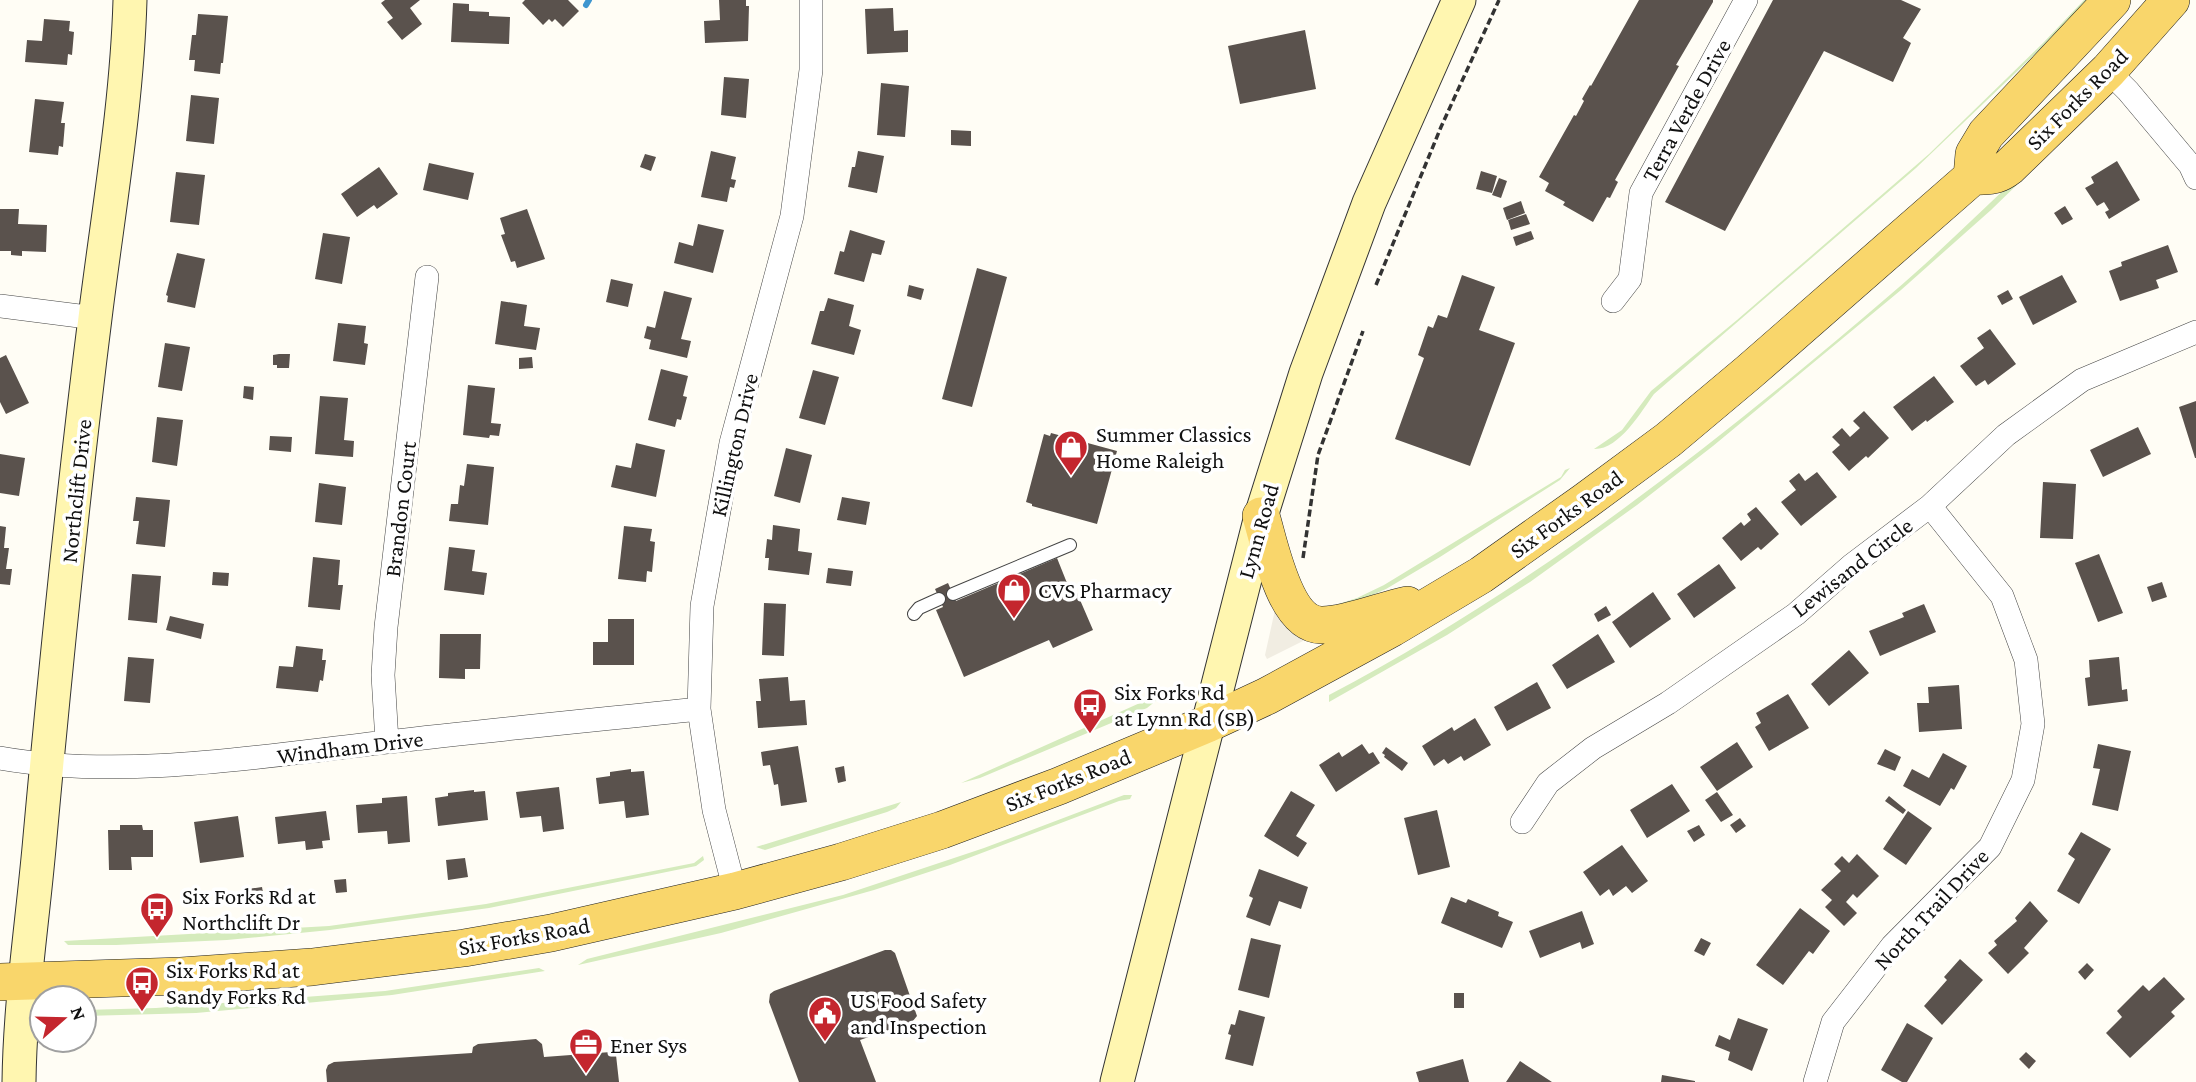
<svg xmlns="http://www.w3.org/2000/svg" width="2196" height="1082" viewBox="0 0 2196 1082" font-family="'Crimson Pro',serif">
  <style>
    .green { fill: #d5ebbd }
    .plaza { fill: #f1ede2 }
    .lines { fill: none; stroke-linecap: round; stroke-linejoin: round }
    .stream { stroke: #3f96cf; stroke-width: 6 }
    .building { fill: #5a524d }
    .lane-casing { stroke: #444; stroke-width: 14 }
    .street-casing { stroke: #444; stroke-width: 24 }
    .secondary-casing { stroke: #333; stroke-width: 35 }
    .primary-casing { stroke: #222; stroke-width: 38 }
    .path { stroke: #333; stroke-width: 3.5; stroke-dasharray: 7 3.5; stroke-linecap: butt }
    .lane { stroke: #fff; stroke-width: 12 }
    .street { stroke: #fff; stroke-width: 23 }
    .secondary { stroke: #fff6b0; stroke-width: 33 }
    .primary { stroke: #f9d66b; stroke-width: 37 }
    .labels { text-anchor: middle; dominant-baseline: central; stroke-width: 7; stroke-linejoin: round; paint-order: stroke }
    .street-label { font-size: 23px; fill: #111; stroke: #fff }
    .poi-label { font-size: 23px; fill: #111; stroke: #fff; text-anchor: start }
  </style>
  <rect width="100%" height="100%" fill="#fffdf5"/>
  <path class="green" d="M2084,0H2088L2031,58L1916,168L1654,394C1641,412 1619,450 1594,449L1622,430L1651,391L1737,320L1929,154L2043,43Z
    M2093,107L2094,110L1991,210L1901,290L1713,446L1637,505L1530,582L1447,635L1329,702V695C1534,587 1716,444 1891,294C1938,254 1982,210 2027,168C2048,148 2068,123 2093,107Z
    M1570,468L1560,480L1440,557L1386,589L1343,608H1326L1357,598L1384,585L1561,477L1565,470Z
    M1160,694L1157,700L1147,708L980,778L961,783Z
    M1124,795H1132L1130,799L1119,801L950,865L874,890L721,933L578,965L587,959L843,895L984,848Z
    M901,802L896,808L887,812L765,850L756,847Z
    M703,856L704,860L696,866L489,908L330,930L227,940L116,945H68L64,941L329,926L486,904L694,863Z
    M539,968L545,971L392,995L196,1013L84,1016V1010L156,1008L385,991Z"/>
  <path class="plaza" d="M1275,610L1309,638L1267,659L1265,655Z"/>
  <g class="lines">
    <path class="stream" d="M586,5L589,0"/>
  </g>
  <path class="building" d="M385,0H420L410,8L422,24L402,40L387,22L393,18L381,3Z
    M525,0H568L579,11L563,27L555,19L552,22L549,19L543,25L522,3Z
    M719,0H746V6H749L748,41L705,43L704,21L720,20Z
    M1639,0H1713V2L1676,65L1679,66L1615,180L1618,182L1610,198L1607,197L1593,222L1563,205L1565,202L1545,191L1549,183L1539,177L1574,115L1576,116L1584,101L1582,99L1590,85L1591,86Z
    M1773,0H1901L1921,9L1903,38L1911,43L1893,82L1824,51L1725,231L1665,202Z
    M453,3L469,4V11L489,12V16L510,17L509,44L451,42Z
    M893,8L894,31L908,30V52L867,54L865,9Z
    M198,14L228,16L223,63H221L220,74L194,71L195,60H189L192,35H196Z
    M44,19L70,21L69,31L74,32L72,55L68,54L67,65L25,62L27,40L42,41Z
    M1305,30L1316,89L1240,104L1228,46Z
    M724,77L749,79L746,118L721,115Z
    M881,83L909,86L905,137L877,135Z
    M191,95L219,98L214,144L186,141Z
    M35,99L64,102L61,123H65L63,147L59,146L58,155L29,152Z
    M951,130L971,131V146L951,145Z
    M711,151L736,157L731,179L736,180L734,188L730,187L727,202L701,197Z
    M858,151L884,156L877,193L848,187L852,167H855Z
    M645,154L656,157L651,171L640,167Z
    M2117,161L2140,200L2109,219L2105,212L2109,210L2104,202L2097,206L2085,188L2094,183L2091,177Z
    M429,163L474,173L468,200L423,190Z
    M379,167L398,194L377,209L374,205L357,217L341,194Z
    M1481,171L1497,176L1492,193L1476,189Z
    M176,172L205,175L199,225L170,222Z
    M1499,178L1507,181L1501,198L1492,195Z
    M1521,201L1525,213L1507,220L1503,208Z
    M2065,206L2073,219L2062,225L2054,213Z
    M0,209H19L18,224L47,225L46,252L22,251V256L11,255V251H0Z
    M527,209L545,259L517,268L515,261L511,262L501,235L505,234L500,218Z
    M1526,214L1530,224L1511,230L1508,220Z
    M698,224L724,230L713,273L674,263L679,242L693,246Z
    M850,230L885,241L881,255L872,253L864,282L834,274L840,251L844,252Z
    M1531,231L1534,239L1516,246L1513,237Z
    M323,233L350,237L342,284L315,279Z
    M2168,245L2178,272L2156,280L2159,288L2120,301L2109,271L2122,266L2121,262Z
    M177,253L205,259L195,308L167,302L168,296L166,295Z
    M977,268L1007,277L972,407L942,399Z
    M1462,275L1495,287L1479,330L1515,343L1470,466L1395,439L1424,358L1418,355L1428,326L1433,328L1438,315L1447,318Z
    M2062,275L2077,302L2033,325L2019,297Z
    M611,279L633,284L628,307L606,302Z
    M909,285L924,289L921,300L907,296Z
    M2008,290L2013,299L2002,305L1997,296Z
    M664,291L692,298L681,339L691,341L687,358L649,349L651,340L644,338L647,326L655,328Z
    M828,298L854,305L849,326L861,330L854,355L811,344L820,311H824Z
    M501,301L527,305L524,326L540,328L536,350L495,344Z
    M338,323L366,326L364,343L368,344L365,365L333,361Z
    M1990,329L2016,364L1988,385L1985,380L1976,386L1960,366L1984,348L1977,338Z
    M165,343L190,347L182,391L158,387Z
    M279,354H290L289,368H277V365H273V355Z
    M6,355L29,403L6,414L0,402V358Z
    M532,357L533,368L519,369V358Z
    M661,369L688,376L683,396L687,397L681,420L677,419L675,427L648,420Z
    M813,370L839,377L825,425L799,418Z
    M1934,376L1954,402L1927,422L1926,420L1912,431L1893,407Z
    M468,385L495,388L491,423L501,424L499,436L490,435L489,438L463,435Z
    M244,386L254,387L253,400L243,398Z
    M320,396L348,398L344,440L354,441L353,457L315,454Z
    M2196,401V458H2195L2179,407Z
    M1864,411L1889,438L1868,458L1866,456L1849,471L1832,452L1840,445L1832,437L1842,428L1850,437L1860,428L1853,421Z
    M157,417L183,420L177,466L152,462Z
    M2138,427L2151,454L2103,477L2090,450Z
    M1051,433L1117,451L1097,524L1032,506V504L1026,502L1044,434L1050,436Z
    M270,436L292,437L291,452L269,450Z
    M636,443L665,450L656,497L611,487L616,465L631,468Z
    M786,448L812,455L800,503L774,496Z
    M0,454L25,458L19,496L0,493Z
    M467,464L494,467L488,525L449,521L451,504H458L460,485L464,486Z
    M1817,472L1837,497L1801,526L1781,502L1796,490L1789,481L1799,473L1805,481Z
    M2043,482L2076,484L2073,539L2040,538Z
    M319,483L346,487L342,525L315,522Z
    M136,497L170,500L165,547L136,544L139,521H133Z
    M842,497L870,502L866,525L837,520Z
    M1756,507L1779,534L1761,550L1758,547L1741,561L1722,538L1741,522L1744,526L1751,520L1747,514Z
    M773,525L800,529L798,551L812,553L809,575L768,570L769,558H765L767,539L772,540Z
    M0,526L6,527L4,548H9L6,569H12L10,585L0,584Z
    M624,526L652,529L650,541L655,542L652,572L647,571L646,582L618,579Z
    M449,547L475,550L472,571L487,573L484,595L444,590Z
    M2099,554L2123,613L2098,622L2075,563Z
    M313,557L340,560L338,585H343L340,610L308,607Z
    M1057,558L1069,588L1074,586L1093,630L1053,648L1049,640L964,677L936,610L943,607L935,589L948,583L956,601Z
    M1719,564L1736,588L1694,618L1677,594Z
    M828,568L853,571L851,586L826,583Z
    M213,572L229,573L228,586L212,585Z
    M132,574L161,576L157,623L128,620Z
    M2162,582L2167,597L2152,602L2147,587Z
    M1653,592L1671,619L1630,648L1612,622Z
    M764,603L786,604L784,656L762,655Z
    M1924,604L1936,632L1880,656L1869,631L1904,617L1902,613Z
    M1606,606L1611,615L1598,622L1594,614Z
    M170,616L204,624L201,639L166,630Z
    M608,619H634V665H593V642H608Z
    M440,634H481L480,669H465V679L439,678Z
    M1598,634L1615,662L1567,689L1552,665Z
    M296,646L323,649L322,660H326L323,681L320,680L318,692L276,688L279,666L293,667Z
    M1849,650L1869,673L1829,706L1811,684Z
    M128,657L154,659L150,703L124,701Z
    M2119,657L2122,690L2127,689L2128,701L2088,706L2085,678L2090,677L2089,660Z
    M788,677L790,701L805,700L807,725L758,728L756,701H761L759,679Z
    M1537,682L1551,708L1507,731L1494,707Z
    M1959,685L1962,729L1919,732L1917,703H1929L1928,687Z
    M1788,694L1809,728L1769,751L1755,727L1761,723L1756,713Z
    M1475,718L1491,745L1464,761L1461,756L1448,764L1444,759L1434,766L1422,746L1452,727L1454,731Z
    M1737,742L1753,767L1717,791L1700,767Z
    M1362,744L1369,754L1373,752L1380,763L1336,792L1319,765L1339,752L1342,757Z
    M2098,744L2131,751L2118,811L2092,805L2100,769L2093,768Z
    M798,746L807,802L781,806L778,784L774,785L770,765L763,766L761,752Z
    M1386,747L1408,763L1402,771L1384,757L1385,755L1382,753Z
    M1885,749L1901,757L1895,771L1877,764Z
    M1943,753L1967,766L1954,790L1951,788L1940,806L1903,786L1912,769L1929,778Z
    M844,766L846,781L838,783L835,768Z
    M631,769V772L644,771L649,815L626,818L624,801L599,804L596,778L610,776V772Z
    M1672,784L1690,811L1647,838L1630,810Z
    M559,787L564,829L543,832L541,816L520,818L516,792Z
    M474,790V792L485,791L488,820L438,826L435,798L448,796V793Z
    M1291,791L1315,805L1296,836L1307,843L1298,857L1264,836Z
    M1717,792L1733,815L1721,822L1705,800Z
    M407,796L410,842L388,844L387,831L358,833L356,805L382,803V798Z
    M1889,796L1906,810L1903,814L1885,801Z
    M1437,810L1450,867L1418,875L1404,818Z
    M326,811L330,840L322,841L323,848L306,850L305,841L278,844L275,817Z
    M1908,811L1932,828L1906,865L1883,849Z
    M238,816L244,857L200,863L194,822Z
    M1740,818L1746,826L1736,833L1730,825Z
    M120,825H142L143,830H153V857H131L132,870H109L108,830H120Z
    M1699,825L1705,835L1694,842L1687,831Z
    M2081,832L2111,849L2079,904L2057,891L2075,859L2068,854Z
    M1622,845L1648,881L1632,893L1626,886L1613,896L1609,889L1600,896L1583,872Z
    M1857,854L1879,876L1857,898L1853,894L1846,902L1857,913L1844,926L1825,907L1832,900L1821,890L1841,871L1834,864L1842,856L1849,863Z
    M465,858L468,877L448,880L446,860Z
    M1259,869L1308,887L1301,909L1279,901L1270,926L1246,917L1253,898L1249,896Z
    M346,879L347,892L336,893L334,880Z
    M262,887L265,904L251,906L248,889Z
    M1451,897L1466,903L1468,899L1499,912L1498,916L1513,922L1502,948L1441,923Z
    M2030,901L2048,921L2024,948L2029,953L2008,974L1988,953L1997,945L1994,941L2017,921L2015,918Z
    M1800,908L1830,931L1813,954L1809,951L1783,985L1756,965Z
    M1582,911L1594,944L1582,949L1580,942L1540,958L1529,931Z
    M1251,938L1281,945L1269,998L1238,990Z
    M1701,938L1711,943L1704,956L1694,951Z
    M885,950H891L895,953L917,1016L912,1022L860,1040L876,1082H799L769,1002L770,994L774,991Z
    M1960,959L1983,980L1942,1025L1924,1006L1947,980L1944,977Z
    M2087,963L2094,970L2085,980L2078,972Z
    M2164,977L2185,999L2171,1012L2175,1016L2130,1058L2106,1033L2122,1017L2117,1011L2143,985L2149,991Z
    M1454,993H1464V1008H1454Z
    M1239,1010L1265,1017L1253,1066L1225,1059L1231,1035L1228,1034L1231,1024L1235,1025Z
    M1738,1018L1768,1029L1752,1071L1728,1060L1730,1052L1715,1046L1719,1035L1730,1040Z
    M1907,1023L1933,1038L1907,1082H1902L1881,1070Z
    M536,1039L542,1044L544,1057L611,1052L616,1055L619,1082H327L326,1070L328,1065L334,1062L472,1053L473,1047L478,1044Z
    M2026,1052L2036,1061L2029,1069L2019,1059Z
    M1463,1059L1469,1082H1419L1416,1072Z
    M1520,1061L1552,1082H1506Z
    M1662,1075L1695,1081V1082H1661Z"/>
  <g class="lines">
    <g class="lane-casing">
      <path id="lane" d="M953,594L1070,545
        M914,614L919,608L939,599"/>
    </g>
    <g class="street-casing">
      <path id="street" d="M2108,71L2128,91L2190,165L2196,178
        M1613,301L1630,279L1641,193L1746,0
        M0,306L95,318
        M387,742L383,675L386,627L427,277
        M0,758C124,780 262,756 387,742C491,730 595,720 699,709
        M1522,822L1548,783L1593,748L1668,703L1796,614L1852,565L1930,506L2006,435L2082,380L2196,332
        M735,891L714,810L699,709L702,606L731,443L792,216L811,70V0
        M1815,1082L1833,1022L1892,946L1990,847L2023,780L2033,724L2026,660L2002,596L1930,506"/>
    </g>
    <g class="secondary-casing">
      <path id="secondary" d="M19,1082C20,1000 33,919 40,837C56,661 74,485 96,310C109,207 127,103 130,0
        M1117,1082L1261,516L1306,373L1369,203L1459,0"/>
    </g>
    <g class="primary-casing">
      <path id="primary" d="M1972,177L1974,154L1986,134L2112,0
        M1261,516C1270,545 1284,624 1321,625C1344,626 1383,610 1407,605
        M0,982L181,976L312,967L464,948L551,933L735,891L841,862L942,830L1059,786L1207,724L1267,696L1392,628L1481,575L1584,502L1668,440L1749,372L1972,177C1988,175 1995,178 2009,167L2108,71L2171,0"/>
    </g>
    <path class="path" d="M1376,285L1441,127L1499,0
      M1303,558L1318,455L1363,331"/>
    <use href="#lane" class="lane"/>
    <use href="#street" class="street"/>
    <use href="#secondary" class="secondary"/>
    <use href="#primary" class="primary"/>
  </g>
  <defs>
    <g id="shop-pin" transform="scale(1.75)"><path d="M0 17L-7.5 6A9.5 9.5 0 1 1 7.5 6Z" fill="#c4262e" stroke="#fff"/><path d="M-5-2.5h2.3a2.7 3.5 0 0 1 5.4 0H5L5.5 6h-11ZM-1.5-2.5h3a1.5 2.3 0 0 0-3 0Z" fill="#fff"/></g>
    <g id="bus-pin" transform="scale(1.75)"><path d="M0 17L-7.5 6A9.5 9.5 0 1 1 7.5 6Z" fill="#c4262e" stroke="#fff"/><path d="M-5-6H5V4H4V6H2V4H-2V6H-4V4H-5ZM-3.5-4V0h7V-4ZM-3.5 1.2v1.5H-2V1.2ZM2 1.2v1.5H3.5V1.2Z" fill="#fff"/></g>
    <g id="civic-pin" transform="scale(1.75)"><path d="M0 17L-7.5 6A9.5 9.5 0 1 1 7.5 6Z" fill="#c4262e" stroke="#fff"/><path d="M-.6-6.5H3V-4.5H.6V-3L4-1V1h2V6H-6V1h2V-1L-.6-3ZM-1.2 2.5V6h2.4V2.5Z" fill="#fff"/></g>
    <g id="office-pin" transform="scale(1.75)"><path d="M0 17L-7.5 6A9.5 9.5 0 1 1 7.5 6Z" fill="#c4262e" stroke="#fff"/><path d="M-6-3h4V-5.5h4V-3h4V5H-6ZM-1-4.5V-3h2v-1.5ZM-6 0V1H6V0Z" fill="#fff"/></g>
  </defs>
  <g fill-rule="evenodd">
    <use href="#shop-pin" x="1071" y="447"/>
    <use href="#shop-pin" x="1014" y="590"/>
    <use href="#bus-pin" x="1090" y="705"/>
    <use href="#bus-pin" x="157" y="909"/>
    <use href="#bus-pin" x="142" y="983"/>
    <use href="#civic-pin" x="825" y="1013"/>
    <use href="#office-pin" x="586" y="1045"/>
  </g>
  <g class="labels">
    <g class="street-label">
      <text transform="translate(2077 99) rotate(-45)">Six Forks Road</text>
      <text transform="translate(1686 110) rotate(-61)">Terra Verde Drive</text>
      <text transform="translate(734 445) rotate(-77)">Killington Drive</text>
      <text transform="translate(76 491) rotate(-84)">Northclift Drive</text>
      <text transform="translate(400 509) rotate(-83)">Brandon Court</text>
      <text transform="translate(1566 514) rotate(-36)">Six Forks Road</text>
      <text transform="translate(1258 531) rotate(-74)">Lynn Road</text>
      <text transform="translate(1852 567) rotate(-38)">Lewisand Circle</text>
      <text transform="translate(350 747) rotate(-7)">Windham Drive</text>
      <text transform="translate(1068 780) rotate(-22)">Six Forks Road</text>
      <text transform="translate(1931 909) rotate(-47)">North Trail Drive</text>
      <text transform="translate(524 936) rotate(-10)">Six Forks Road</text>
    </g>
    <g class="poi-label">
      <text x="1096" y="434">Summer Classics<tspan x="1096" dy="26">Home Raleigh</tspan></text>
      <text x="1038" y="590">CVS Pharmacy</text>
      <text x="1114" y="692">Six Forks Rd<tspan x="1114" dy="26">at Lynn Rd (SB)</tspan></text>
      <text x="182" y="896">Six Forks Rd at<tspan x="182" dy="26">Northclift Dr</tspan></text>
      <text x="166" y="970">Six Forks Rd at<tspan x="166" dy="26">Sandy Forks Rd</tspan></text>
      <text x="850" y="1000">US Food Safety<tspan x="850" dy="26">and Inspection</tspan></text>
      <text x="610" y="1045">Ener Sys</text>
    </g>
  </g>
  <g transform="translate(63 1019) rotate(70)"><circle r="33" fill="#ffffff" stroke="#a0a0a0" stroke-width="2"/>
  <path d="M0-5L12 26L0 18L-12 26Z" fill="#c4262e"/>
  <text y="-10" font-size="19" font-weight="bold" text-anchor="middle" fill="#111111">N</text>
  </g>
</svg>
